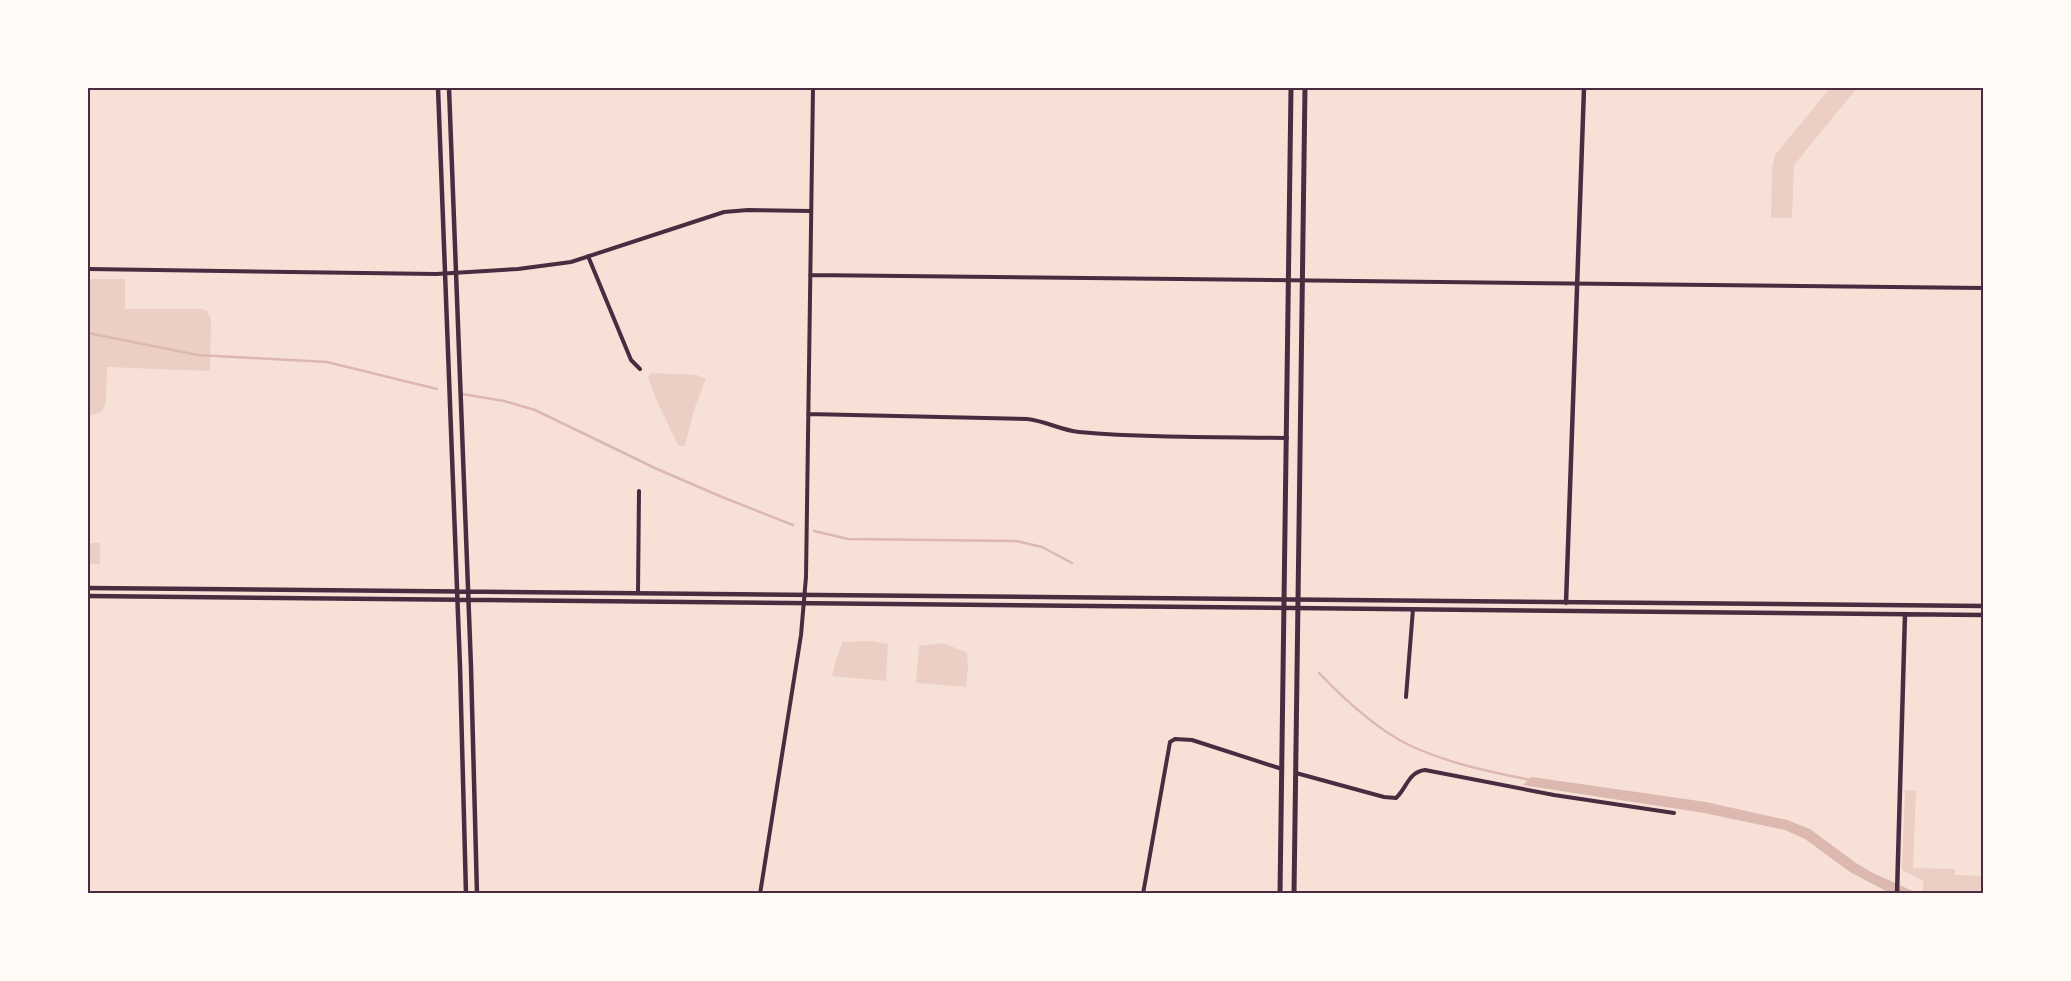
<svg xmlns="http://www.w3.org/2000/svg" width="2071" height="981" viewBox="0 0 2071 981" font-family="Bitter,serif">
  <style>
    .green { fill: #ebcfc5 }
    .water { fill: #dcb8b0 }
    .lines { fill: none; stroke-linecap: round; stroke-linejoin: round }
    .stream { stroke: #dcb8b0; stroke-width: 2.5 }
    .minor { stroke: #4a2c40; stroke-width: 4 }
    .tertiary { stroke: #4a2c40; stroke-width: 4.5 }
    .secondary { stroke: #4a2c40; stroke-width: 5 }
    .neatline { fill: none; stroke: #4a2c40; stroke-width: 2 }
  </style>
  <rect width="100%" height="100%" fill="#f7e1d7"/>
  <path class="green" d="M1830,88H1857L1794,165L1792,218H1771L1772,168L1775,155Z
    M88,279H125V309H203L207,311L211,319L210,371L107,367L106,403L101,412L88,416Z
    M651,373L697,375L706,379L694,410L685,446H680L678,445L656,399L648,377Z
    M88,543H100V564H88Z
    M870,641L888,644L886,681L832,676L837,656L843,642Z
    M944,643L967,653L968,667L966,687L916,683L919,646Z
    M1905,790L1916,791L1913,868L1955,869V875L1983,876V893H1930L1922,890L1924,881L1902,870Z"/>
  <path class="water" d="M1532,777L1706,802L1787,820L1810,829L1856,863L1871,872L1917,893H1891L1886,891L1850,872L1805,839L1785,830L1704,813L1523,785Z"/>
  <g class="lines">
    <path class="stream" d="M88,333L198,355L327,362L437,389
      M462,394L504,401L535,410L657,469L722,497L793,525
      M814,531L848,539L1016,541L1042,547L1072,563
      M1319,673C1344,699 1376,729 1409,745C1447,763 1490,772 1531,780"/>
    <path class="minor" d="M588,256L631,360L640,369
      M88,269L436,274L518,269L571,262L724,212L748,210L811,211
      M810,275L1984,288
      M808,414L1027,419C1046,421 1060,430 1079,432C1148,438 1218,437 1287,438
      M638,593L639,491
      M1406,697L1413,609
      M1296,773L1384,797L1396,798C1407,788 1408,772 1425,770L1554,795L1674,813
      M760,894L801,635L806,577L813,88
      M1143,894L1170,742L1175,739L1192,740L1282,769"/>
    <path class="tertiary" d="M438,88L460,667L466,894
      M449,88L471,667L477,894
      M88,588L1984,606
      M88,596L1984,615
      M1566,603L1584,88
      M1897,894L1905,614"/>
    <path class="secondary" d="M1280,894L1291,88
      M1294,894L1305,88"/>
  </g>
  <rect width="2071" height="981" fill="none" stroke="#fffaf5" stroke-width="178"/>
  <rect x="89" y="89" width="1893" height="803" class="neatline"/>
</svg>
